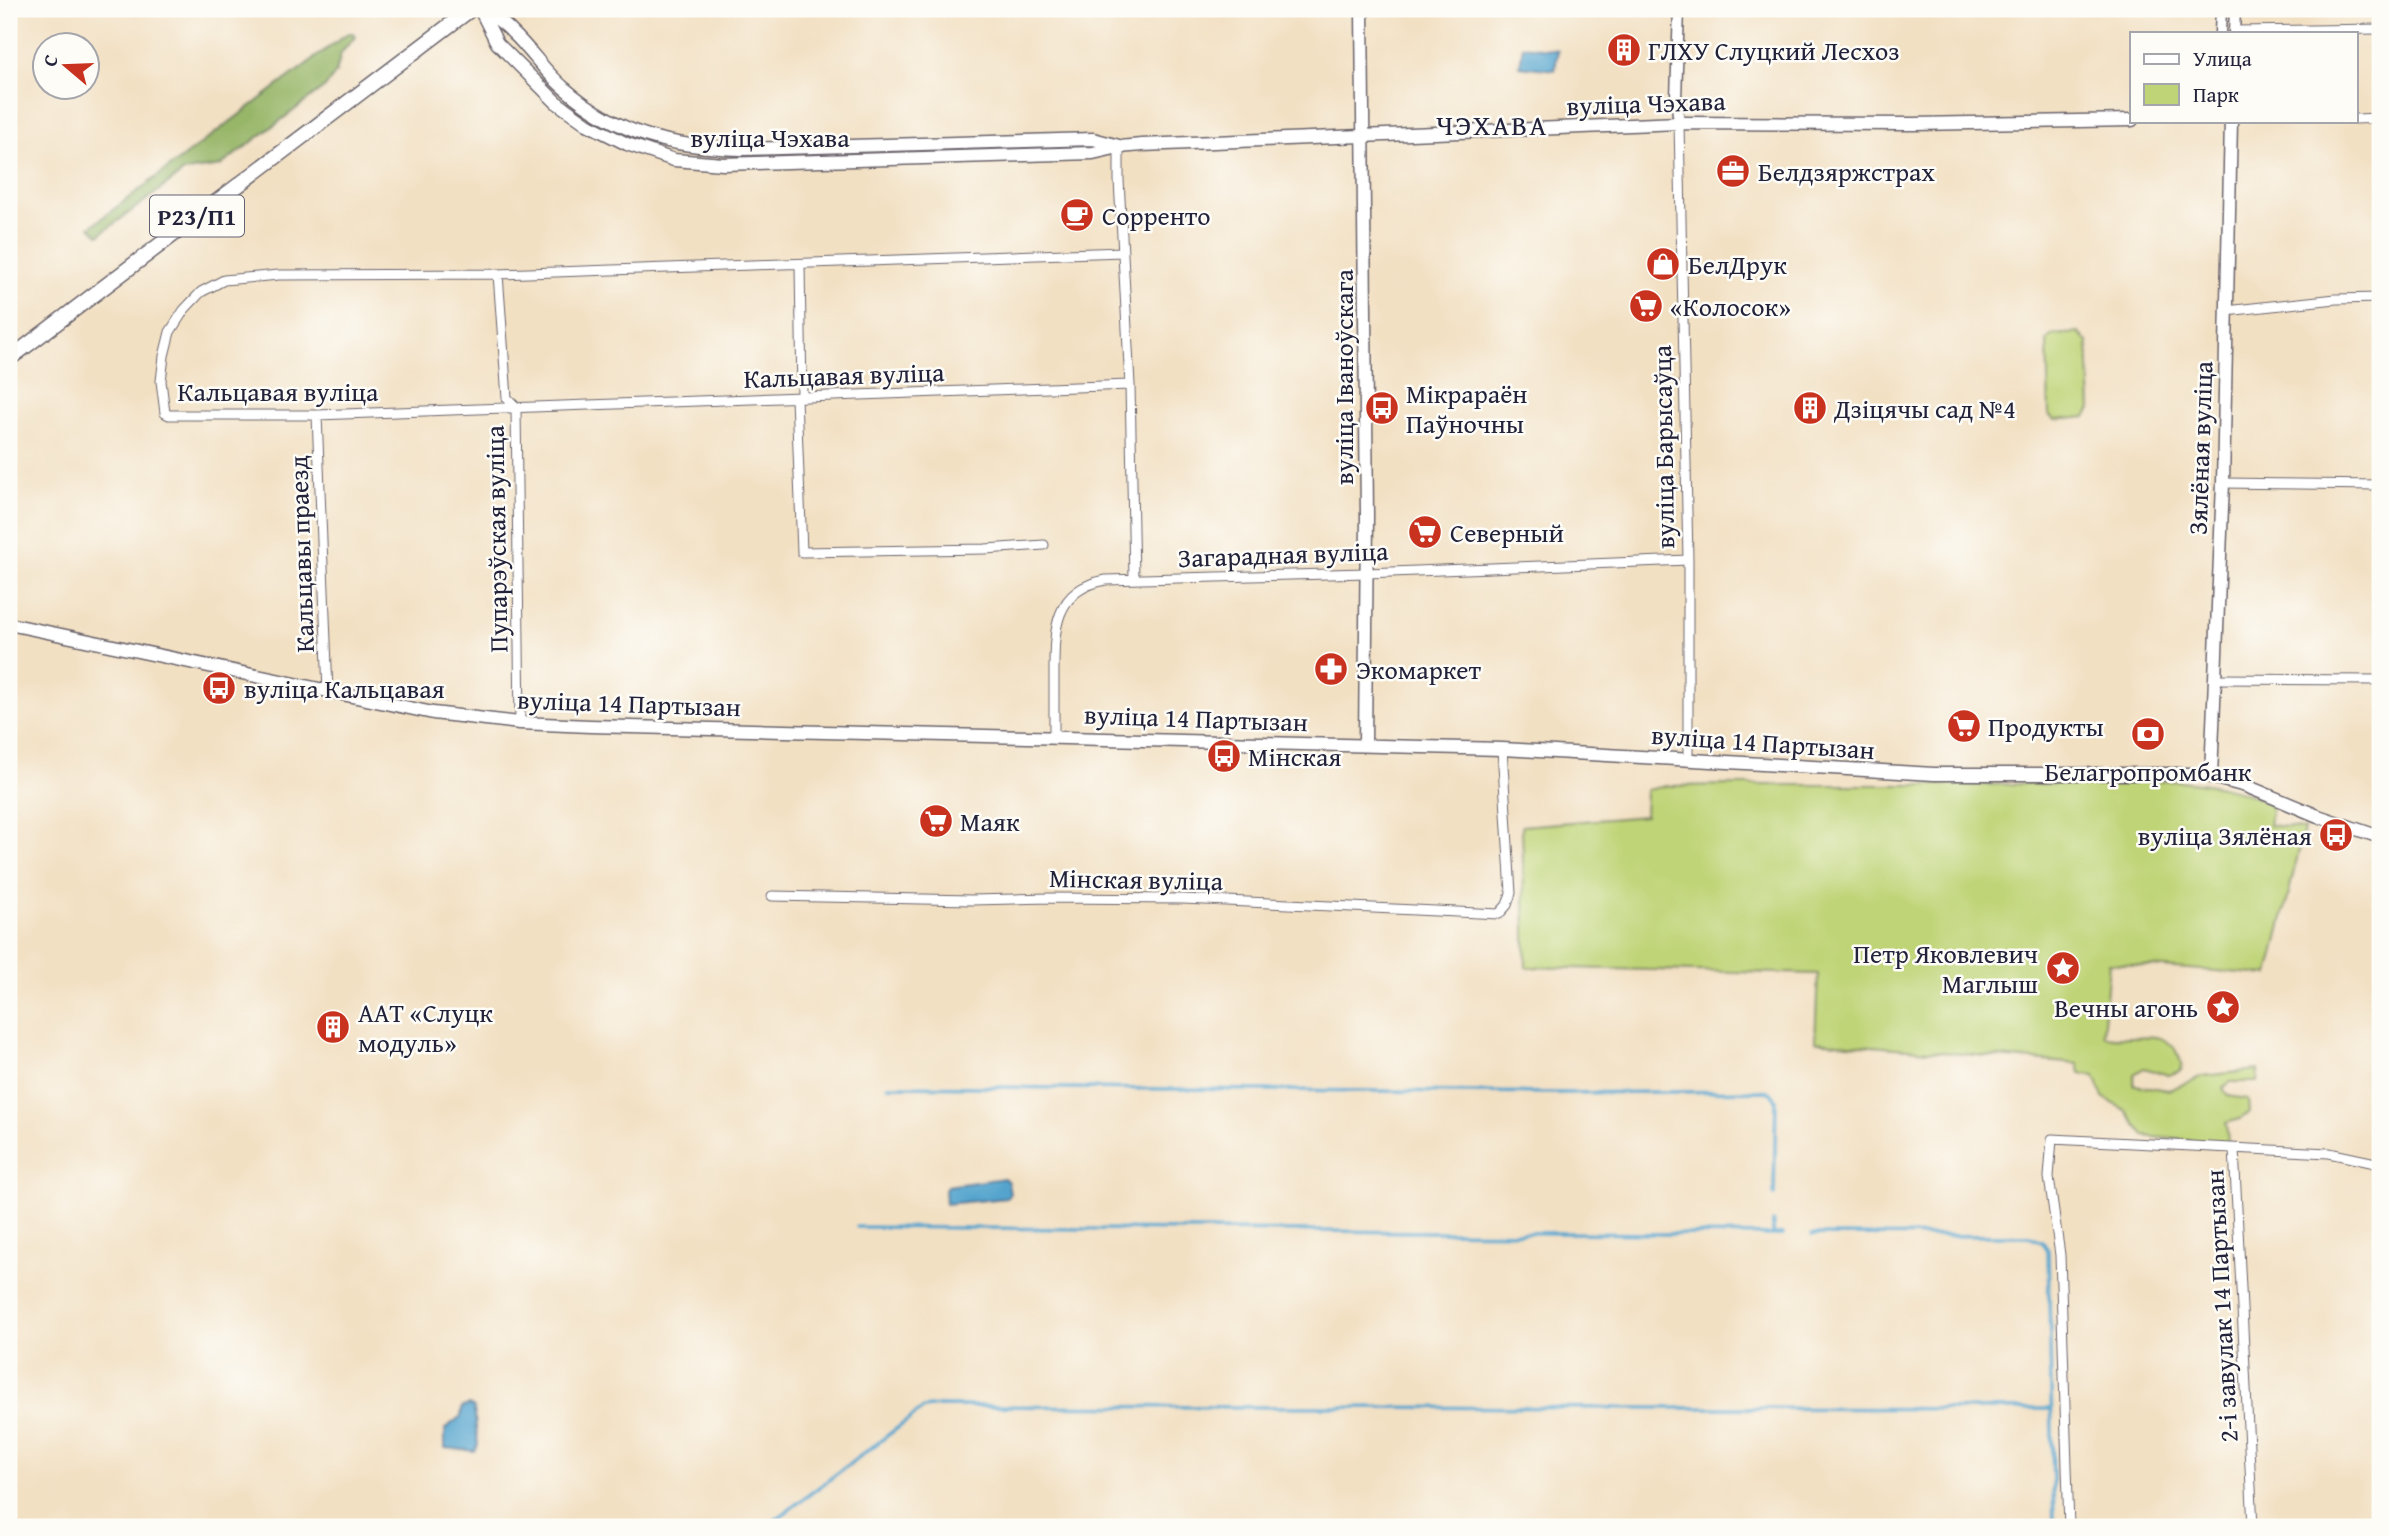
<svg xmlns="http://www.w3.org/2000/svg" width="2389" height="1536" viewBox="0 0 2389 1536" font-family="'Gentium Book Plus',serif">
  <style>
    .green { fill: #bfd477; stroke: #707b59; stroke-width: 2 }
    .forest { fill: #97b668; stroke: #5c6c52; stroke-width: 2 }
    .water { fill: #54a4ce; stroke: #3b6384; stroke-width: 2 }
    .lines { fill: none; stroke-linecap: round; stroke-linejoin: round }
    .stream { stroke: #54a4ce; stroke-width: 3.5 }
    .minor-casing { stroke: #6b646b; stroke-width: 11 }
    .tertiary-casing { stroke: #6b646b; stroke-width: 13 }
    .secondary-casing { stroke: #6b646b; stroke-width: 15 }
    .primary-casing { stroke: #6b646b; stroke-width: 17 }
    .minor { stroke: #fff; stroke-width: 9 }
    .tertiary { stroke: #fff; stroke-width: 10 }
    .secondary { stroke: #fff; stroke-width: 12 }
    .primary { stroke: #fff; stroke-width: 14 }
    .labels { text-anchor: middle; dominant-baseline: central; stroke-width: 5; stroke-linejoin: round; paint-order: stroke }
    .shield { fill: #fdfcf7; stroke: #646373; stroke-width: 2 }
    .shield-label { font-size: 24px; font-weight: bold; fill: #22223b }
    .poi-label { font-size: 26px; fill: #22223b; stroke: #fdfcf7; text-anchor: start }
    .street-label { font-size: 26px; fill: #22223b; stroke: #fdfcf7 }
    .neighbourhood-label { font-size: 28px; letter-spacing: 2px; fill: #22223b; stroke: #fdfcf7 }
  </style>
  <rect width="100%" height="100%" fill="#fdfcf7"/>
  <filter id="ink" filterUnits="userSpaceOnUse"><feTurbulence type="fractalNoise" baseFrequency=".0143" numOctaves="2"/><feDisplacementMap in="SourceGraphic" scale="14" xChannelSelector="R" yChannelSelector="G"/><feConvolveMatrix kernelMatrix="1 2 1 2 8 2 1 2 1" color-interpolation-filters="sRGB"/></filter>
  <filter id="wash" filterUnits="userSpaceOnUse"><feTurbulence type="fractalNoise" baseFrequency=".00686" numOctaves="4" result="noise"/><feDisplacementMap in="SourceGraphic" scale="28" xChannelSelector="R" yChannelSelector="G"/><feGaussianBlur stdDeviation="1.57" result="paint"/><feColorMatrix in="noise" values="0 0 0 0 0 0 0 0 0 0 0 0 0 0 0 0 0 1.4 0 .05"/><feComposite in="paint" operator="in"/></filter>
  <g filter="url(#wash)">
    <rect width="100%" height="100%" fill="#f2e0c3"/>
    <path class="green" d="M2079,333L2088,342L2091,409L2086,417L2055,420L2049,415L2047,340L2053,335Z
      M2180,781C2207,783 2251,791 2272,806L2269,825L2304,829L2269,975L2109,963L2103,1035C2126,1044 2165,1023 2178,1055C2181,1061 2182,1064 2181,1071L2169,1075L2144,1068L2134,1074V1085L2169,1090L2203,1076L2258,1070L2257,1082H2231L2223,1088L2228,1096L2248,1099L2249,1113L2240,1119L2226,1123L2228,1141L2223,1144L2144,1136L2126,1111L2103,1097L2095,1076L2080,1073L2078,1064L1815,1041L1818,974L1526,967L1522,826L1645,816L1646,790L1666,786L1737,785H1972Z"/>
    <path class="forest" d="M348,33H353L355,37L341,53L336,73L325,87L220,166C207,169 196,168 184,172L99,235L90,227Z"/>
    <path class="water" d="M1523,46L1558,50L1555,70L1520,66Z
      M1004,1178L1008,1182L1010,1193L1007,1198L946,1204L945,1189L947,1186Z
      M469,1405L474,1408L478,1445L475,1451L445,1448V1429L461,1416L462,1407Z"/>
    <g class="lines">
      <path class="stream" d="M888,1086L1558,1093L1764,1091L1770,1092L1776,1099L1774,1195
        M857,1227L1783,1235
        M1773,1235V1222
        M1812,1235L2029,1236L2042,1241L2048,1250L2054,1527
        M766,1527L924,1408L938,1406L2052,1409"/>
    </g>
  </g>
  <g filter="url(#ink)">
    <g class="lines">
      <g class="minor-casing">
        <path id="minor" d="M2234,31L2380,29
          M2356,119L2380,118
          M1679,123L1688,560V759
          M1119,147V180L1130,385
          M1123,252L498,274L279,275L224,280L201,292L184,310L170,332L164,356L161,381L165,413L169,415H317L1130,385L1134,579
          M800,264L802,397
          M498,274L507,398L516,407L520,723
          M2226,311L2336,299L2380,298
          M796,398L802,552L985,549L1044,545
          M317,415L328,692
          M2223,483L2380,485
          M2215,679L2380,680
          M1054,737C1054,715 1054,694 1054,672C1054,630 1054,589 1106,580L1367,573L1688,560
          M772,896L972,900L1051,898L1183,899L1499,914L1507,905L1511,893L1502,749
          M2234,1149L2253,1527
          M2069,1527L2060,1255L2049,1177L2052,1139L2329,1153L2380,1164"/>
      </g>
      <g class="tertiary-casing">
        <path id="tertiary" d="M2220,33L2221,9
          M2234,33L2235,9
          M1679,123L1676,98L1679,9"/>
      </g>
      <g class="secondary-casing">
        <path id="secondary" d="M480,9L497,43L556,102L587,124L627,144L674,160L723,164L1093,153L1119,147L1142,145L1679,123L1914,124L2132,120
          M484,9C494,17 505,24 513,33C531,50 545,72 564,88C620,136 671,147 742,149L1093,139L1119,146
          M1362,9L1367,516L1365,745
          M9,624L433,713L520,723L590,726L1502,749L1934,774H2200L2246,786L2318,816L2380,837
          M2211,776L2223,483L2231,121"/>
      </g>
      <g class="primary-casing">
        <path id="primary" d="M9,359L471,9"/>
      </g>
      <use href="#minor" class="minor"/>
      <use href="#tertiary" class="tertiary"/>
      <use href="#secondary" class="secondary"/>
      <use href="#primary" class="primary"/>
    </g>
  </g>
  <defs>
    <g id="building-disc" transform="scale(1.75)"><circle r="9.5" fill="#c8321e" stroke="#fdfcf7"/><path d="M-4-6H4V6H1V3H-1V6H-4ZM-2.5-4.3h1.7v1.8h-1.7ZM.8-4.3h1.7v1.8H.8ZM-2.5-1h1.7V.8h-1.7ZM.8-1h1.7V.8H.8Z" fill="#fff"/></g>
    <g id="office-disc" transform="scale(1.75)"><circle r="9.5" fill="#c8321e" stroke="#fdfcf7"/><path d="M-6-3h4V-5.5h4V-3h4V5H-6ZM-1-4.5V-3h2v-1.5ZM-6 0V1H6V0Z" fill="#fff"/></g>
    <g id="cafe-disc" transform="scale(1.75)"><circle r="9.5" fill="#c8321e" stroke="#fdfcf7"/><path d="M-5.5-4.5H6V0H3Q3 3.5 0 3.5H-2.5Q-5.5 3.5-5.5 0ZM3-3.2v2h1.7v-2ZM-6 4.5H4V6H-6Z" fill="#fff"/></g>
    <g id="shop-disc" transform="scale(1.75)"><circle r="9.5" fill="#c8321e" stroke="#fdfcf7"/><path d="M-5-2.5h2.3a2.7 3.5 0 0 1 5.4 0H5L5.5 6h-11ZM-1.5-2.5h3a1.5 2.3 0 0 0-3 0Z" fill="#fff"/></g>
    <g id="supermarket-disc" transform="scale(1.75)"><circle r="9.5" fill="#c8321e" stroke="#fdfcf7"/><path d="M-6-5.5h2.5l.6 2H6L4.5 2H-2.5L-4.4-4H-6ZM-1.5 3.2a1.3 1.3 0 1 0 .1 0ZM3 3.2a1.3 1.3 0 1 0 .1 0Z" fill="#fff"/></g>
    <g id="bus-disc" transform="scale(1.75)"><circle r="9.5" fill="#c8321e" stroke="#fdfcf7"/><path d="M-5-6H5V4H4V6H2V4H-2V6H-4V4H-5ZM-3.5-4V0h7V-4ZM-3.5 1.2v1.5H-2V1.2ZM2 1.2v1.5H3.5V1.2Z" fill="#fff"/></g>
    <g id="pharmacy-disc" transform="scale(1.75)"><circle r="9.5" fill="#c8321e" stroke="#fdfcf7"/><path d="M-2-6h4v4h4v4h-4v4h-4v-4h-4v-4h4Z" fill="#fff"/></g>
    <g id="bank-disc" transform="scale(1.75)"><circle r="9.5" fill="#c8321e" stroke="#fdfcf7"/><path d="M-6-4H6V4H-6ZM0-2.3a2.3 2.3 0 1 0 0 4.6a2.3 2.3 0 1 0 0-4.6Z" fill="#fff"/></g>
    <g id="sight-disc" transform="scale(1.75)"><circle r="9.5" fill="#c8321e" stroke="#fdfcf7"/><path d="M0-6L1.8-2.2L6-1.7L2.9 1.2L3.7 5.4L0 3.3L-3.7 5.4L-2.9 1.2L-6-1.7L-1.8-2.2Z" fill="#fff"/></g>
  </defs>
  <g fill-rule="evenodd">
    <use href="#building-disc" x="1624" y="50"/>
    <use href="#office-disc" x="1733" y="171"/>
    <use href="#cafe-disc" x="1077" y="215"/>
    <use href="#shop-disc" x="1663" y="264"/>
    <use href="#supermarket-disc" x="1646" y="306"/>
    <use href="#bus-disc" x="1382" y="408"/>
    <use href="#building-disc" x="1810" y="408"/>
    <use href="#supermarket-disc" x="1425" y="532"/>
    <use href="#pharmacy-disc" x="1331" y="669"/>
    <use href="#bus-disc" x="219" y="688"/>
    <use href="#supermarket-disc" x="1964" y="726"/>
    <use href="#bank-disc" x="2148" y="734"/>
    <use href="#bus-disc" x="1224" y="756"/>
    <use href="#supermarket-disc" x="936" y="821"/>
    <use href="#bus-disc" x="2336" y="835"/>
    <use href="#sight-disc" x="2063" y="968"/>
    <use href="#sight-disc" x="2223" y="1007"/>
    <use href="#building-disc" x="333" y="1027"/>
  </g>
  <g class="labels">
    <rect class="shield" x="150" y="195.5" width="94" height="41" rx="5"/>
    <g class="shield-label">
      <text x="197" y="216">Р23/П1</text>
    </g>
    <g class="poi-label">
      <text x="1648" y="50">ГЛХУ Слуцкий Лесхоз</text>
      <text x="1758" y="171">Белдзяржстрах</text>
      <text x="1102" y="215">Сорренто</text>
      <text x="1688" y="264">БелДрук</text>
      <text x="1670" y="306">«Колосок»</text>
      <text x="1406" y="393">Мікрараён<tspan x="1406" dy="30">Паўночны</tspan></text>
      <text x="1834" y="408">Дзіцячы сад №4</text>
      <text x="1450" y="532">Северный</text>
      <text x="1356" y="669">Экомаркет</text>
      <text x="244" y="688">вуліца Кальцавая</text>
      <text x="1988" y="726">Продукты</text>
      <text x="1248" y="756">Мінская</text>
      <text x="2148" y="771" text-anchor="middle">Белагропромбанк</text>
      <text x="960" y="821">Маяк</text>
      <text x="2312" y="835" text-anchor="end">вуліца Зялёная</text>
      <text x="2038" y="953" text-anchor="end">Петр Яковлевич<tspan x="2038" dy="30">Маглыш</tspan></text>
      <text x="2198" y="1007" text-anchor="end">Вечны агонь</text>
      <text x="358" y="1012">ААТ «Слуцк<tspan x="358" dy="30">модуль»</tspan></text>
    </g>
    <g class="street-label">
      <text transform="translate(1646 103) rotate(-2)">вуліца Чэхава</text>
      <text x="770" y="137">вуліца Чэхава</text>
      <text transform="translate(844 375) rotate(-2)">Кальцавая вуліца</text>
      <text transform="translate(1343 377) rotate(-90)">вуліца Іваноўскага</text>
      <text x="278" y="391">Кальцавая вуліца</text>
      <text transform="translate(1663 447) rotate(-91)">вуліца Барысаўца</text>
      <text transform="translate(2200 448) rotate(-88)">Зялёная вуліца</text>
      <text transform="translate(496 539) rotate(-91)">Пупарэўская вуліца</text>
      <text transform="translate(301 554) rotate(-92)">Кальцавы праезд</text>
      <text transform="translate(1283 554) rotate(-2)">Загарадная вуліца</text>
      <text transform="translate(629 703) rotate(2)">вуліца 14 Партызан</text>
      <text transform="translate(1196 718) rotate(2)">вуліца 14 Партызан</text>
      <text transform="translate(1763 742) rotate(4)">вуліца 14 Партызан</text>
      <text transform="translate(1136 879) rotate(1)">Мінская вуліца</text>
      <text transform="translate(2221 1306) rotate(-93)">2-і завулак 14 Партызан</text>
    </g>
    <g class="neighbourhood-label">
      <text x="1492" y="124">ЧЭХАВА</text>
    </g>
  </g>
  <rect width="2389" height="1536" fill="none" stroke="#fdfcf7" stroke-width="35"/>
  <rect x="2130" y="32" width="228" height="91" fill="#fdfcf7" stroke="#a5a5ac" stroke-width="2"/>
  <rect x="2144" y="54" width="35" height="10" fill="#ffffff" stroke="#a5a5ac" stroke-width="2"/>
  <text x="2193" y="66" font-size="21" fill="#22223b">Улица</text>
  <rect x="2144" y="84" width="35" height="21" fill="#bfd477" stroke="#a5a5ac" stroke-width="2"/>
  <text x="2193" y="102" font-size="21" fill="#22223b">Парк</text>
  <g transform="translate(66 66) rotate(289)"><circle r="33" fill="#fdfcf7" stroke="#a5a5ac" stroke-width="2"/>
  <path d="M0-5L12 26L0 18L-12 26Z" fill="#c8321e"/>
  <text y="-10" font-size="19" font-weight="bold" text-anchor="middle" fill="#22223b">С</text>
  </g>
</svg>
